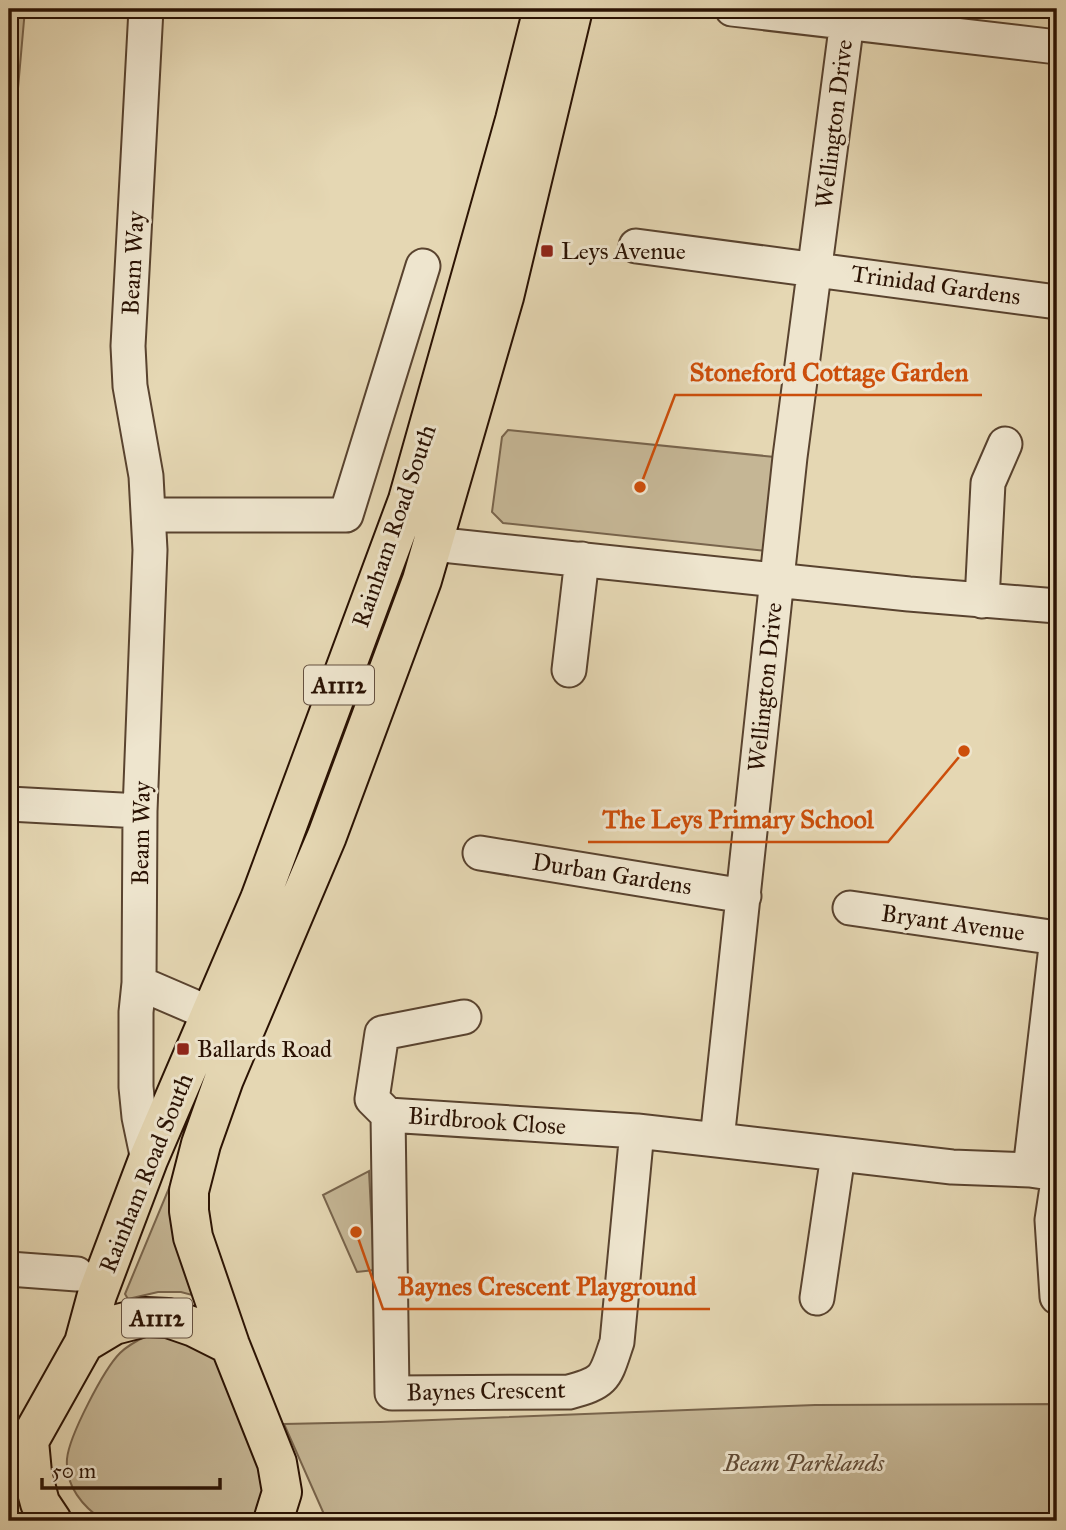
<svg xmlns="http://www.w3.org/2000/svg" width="1066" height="1530" viewBox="0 0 1066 1530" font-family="'IM FELL Great Primer',serif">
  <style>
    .green { fill: #c5b695; stroke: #78644c; stroke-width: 2 }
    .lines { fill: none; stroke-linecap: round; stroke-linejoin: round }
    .minor-casing { stroke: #59432f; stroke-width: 37 }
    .major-casing { stroke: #2a1203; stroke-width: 42 }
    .minor { stroke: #eee5ce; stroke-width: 33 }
    .major { stroke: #e5d7b3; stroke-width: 38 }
    .poi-dot { fill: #8f2418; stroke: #eee5ce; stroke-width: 2.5 }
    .labels { text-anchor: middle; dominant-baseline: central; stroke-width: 6; stroke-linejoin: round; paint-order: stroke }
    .shield { fill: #eee5ce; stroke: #655140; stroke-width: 2 }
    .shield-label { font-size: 23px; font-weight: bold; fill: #2a1203 }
    .street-label { font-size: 24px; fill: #2a1203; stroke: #eee5ce }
    .poi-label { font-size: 24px; fill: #2a1203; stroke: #eee5ce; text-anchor: start }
    .park-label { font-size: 24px; font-style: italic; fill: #604b36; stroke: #eee5ce }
    .leader { fill: none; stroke: #cc4e0b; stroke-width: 2.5 }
    .callout-dot { fill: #cc4e0b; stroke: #eee5ce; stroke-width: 2.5 }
    .callout-label { font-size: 26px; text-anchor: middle; font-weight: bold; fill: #cc4e0b; stroke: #eee5ce; stroke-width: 6; stroke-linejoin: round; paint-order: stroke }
  </style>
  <rect width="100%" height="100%" fill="#e5d7b3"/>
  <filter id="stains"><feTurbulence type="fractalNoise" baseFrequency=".00286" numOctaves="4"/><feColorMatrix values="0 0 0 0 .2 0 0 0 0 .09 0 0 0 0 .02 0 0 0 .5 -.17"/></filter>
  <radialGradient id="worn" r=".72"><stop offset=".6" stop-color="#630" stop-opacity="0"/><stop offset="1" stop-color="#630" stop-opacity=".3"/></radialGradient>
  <path class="green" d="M9,9H25L9,190Z
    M508,430L785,458L766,551L503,523L492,512L502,437Z
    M221,1063L191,1174L207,1299L181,1292H158L128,1299L125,1294Z
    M369,1171L374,1270L357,1272L323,1195Z
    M148,1335L205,1340L276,1471L270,1521H104C83,1507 65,1486 67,1459C69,1436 104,1369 120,1353C128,1345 138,1340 148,1335Z
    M1057,1404V1521H327L284,1424L380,1422L815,1405Z"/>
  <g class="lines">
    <g class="minor-casing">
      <path id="minor" d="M146,9L128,346L130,386L146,476L150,550L140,811L139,983L136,1012V1087L139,1117L148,1160
        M732,9L1057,47
        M847,21L790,457L717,1140L952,1167L1030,1170L1057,1174
        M636,246L1057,302
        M150,515H346L423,266
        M433,544L909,594L1057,606
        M982,601L988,483L1005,444
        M569,670L582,559
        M9,804L140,811
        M480,853L744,896
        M850,908L1057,938
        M139,983L211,1014L231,1029
        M464,1017L382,1033L372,1099L388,1115L637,1131L717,1140
        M388,1115L392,1393L569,1392C607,1382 605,1377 617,1342L637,1131
        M1030,1170L1057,938
        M1057,1187L1052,1220L1057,1297
        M9,1269L77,1274
        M817,1298L838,1155"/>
    </g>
    <g class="major-casing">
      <path id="major" d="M84,1343L97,1295L148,1160L260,899L408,500L515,120L543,9
        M52,1521L40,1503L32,1473L29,1441L84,1343L114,1325L145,1317L168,1318L194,1327L230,1345
        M273,1521L282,1492L277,1463L230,1345L193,1237L189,1211V1191L201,1144L224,1079L327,836L422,580L504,297L573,9"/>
    </g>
    <use href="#minor" class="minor"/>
    <use href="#major" class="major"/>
  </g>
  <g class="poi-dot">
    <rect x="540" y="244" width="14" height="14" rx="3.5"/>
    <rect x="176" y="1042" width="14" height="14" rx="3.5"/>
  </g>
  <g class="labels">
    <g class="shield">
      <rect x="304" y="665.5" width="70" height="39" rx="5"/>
      <rect x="122" y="1298.5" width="70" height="39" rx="5"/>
    </g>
    <g class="shield-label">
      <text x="339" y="685">A1112</text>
      <text x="157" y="1318">A1112</text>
    </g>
    <g class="street-label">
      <text transform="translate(834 124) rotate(-83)">Wellington Drive</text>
      <text transform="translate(133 263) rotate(-87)">Beam Way</text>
      <text transform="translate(936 285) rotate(8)">Trinidad Gardens</text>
      <text transform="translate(394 526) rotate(-71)">Rainham Road South</text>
      <text transform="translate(765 687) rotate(-84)">Wellington Drive</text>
      <text transform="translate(141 833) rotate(-89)">Beam Way</text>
      <text transform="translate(612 874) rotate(9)">Durban Gardens</text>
      <text transform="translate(953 923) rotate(8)">Bryant Avenue</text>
      <text transform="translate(487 1121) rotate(4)">Birdbrook Close</text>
      <text transform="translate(146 1173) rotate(-68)">Rainham Road South</text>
      <text transform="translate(486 1391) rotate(-1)">Baynes Crescent</text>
    </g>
    <g class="poi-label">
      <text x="561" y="251">Leys Avenue</text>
      <text x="197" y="1049">Ballards Road</text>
    </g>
    <g class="park-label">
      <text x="804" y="1463">Beam Parklands</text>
    </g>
  </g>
  <path class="leader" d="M640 487L675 395H982M964 751L888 842H588M356 1232L383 1309H710"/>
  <g class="callout-dot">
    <circle cx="640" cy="487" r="7"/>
    <circle cx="964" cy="751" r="7"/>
    <circle cx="356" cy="1232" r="7"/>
  </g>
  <g class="callout-label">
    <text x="829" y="381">Stoneford Cottage Garden</text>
    <text x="738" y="828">The Leys Primary School</text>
    <text x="547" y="1295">Baynes Crescent Playground</text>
  </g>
  <rect width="1066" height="1530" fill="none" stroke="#e5d7b3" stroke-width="35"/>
  <rect x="10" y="10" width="1045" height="1509" fill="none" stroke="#2a1203" stroke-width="3.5"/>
  <rect x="18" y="18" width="1031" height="1495" fill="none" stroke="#2a1203" stroke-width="2"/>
  <path d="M42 1478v10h178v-10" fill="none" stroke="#2a1203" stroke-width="3.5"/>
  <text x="52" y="1478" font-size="21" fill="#2a1203" stroke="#eee5ce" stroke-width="5" paint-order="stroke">50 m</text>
  <rect width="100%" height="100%" filter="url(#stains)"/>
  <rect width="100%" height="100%" fill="url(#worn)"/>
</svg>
